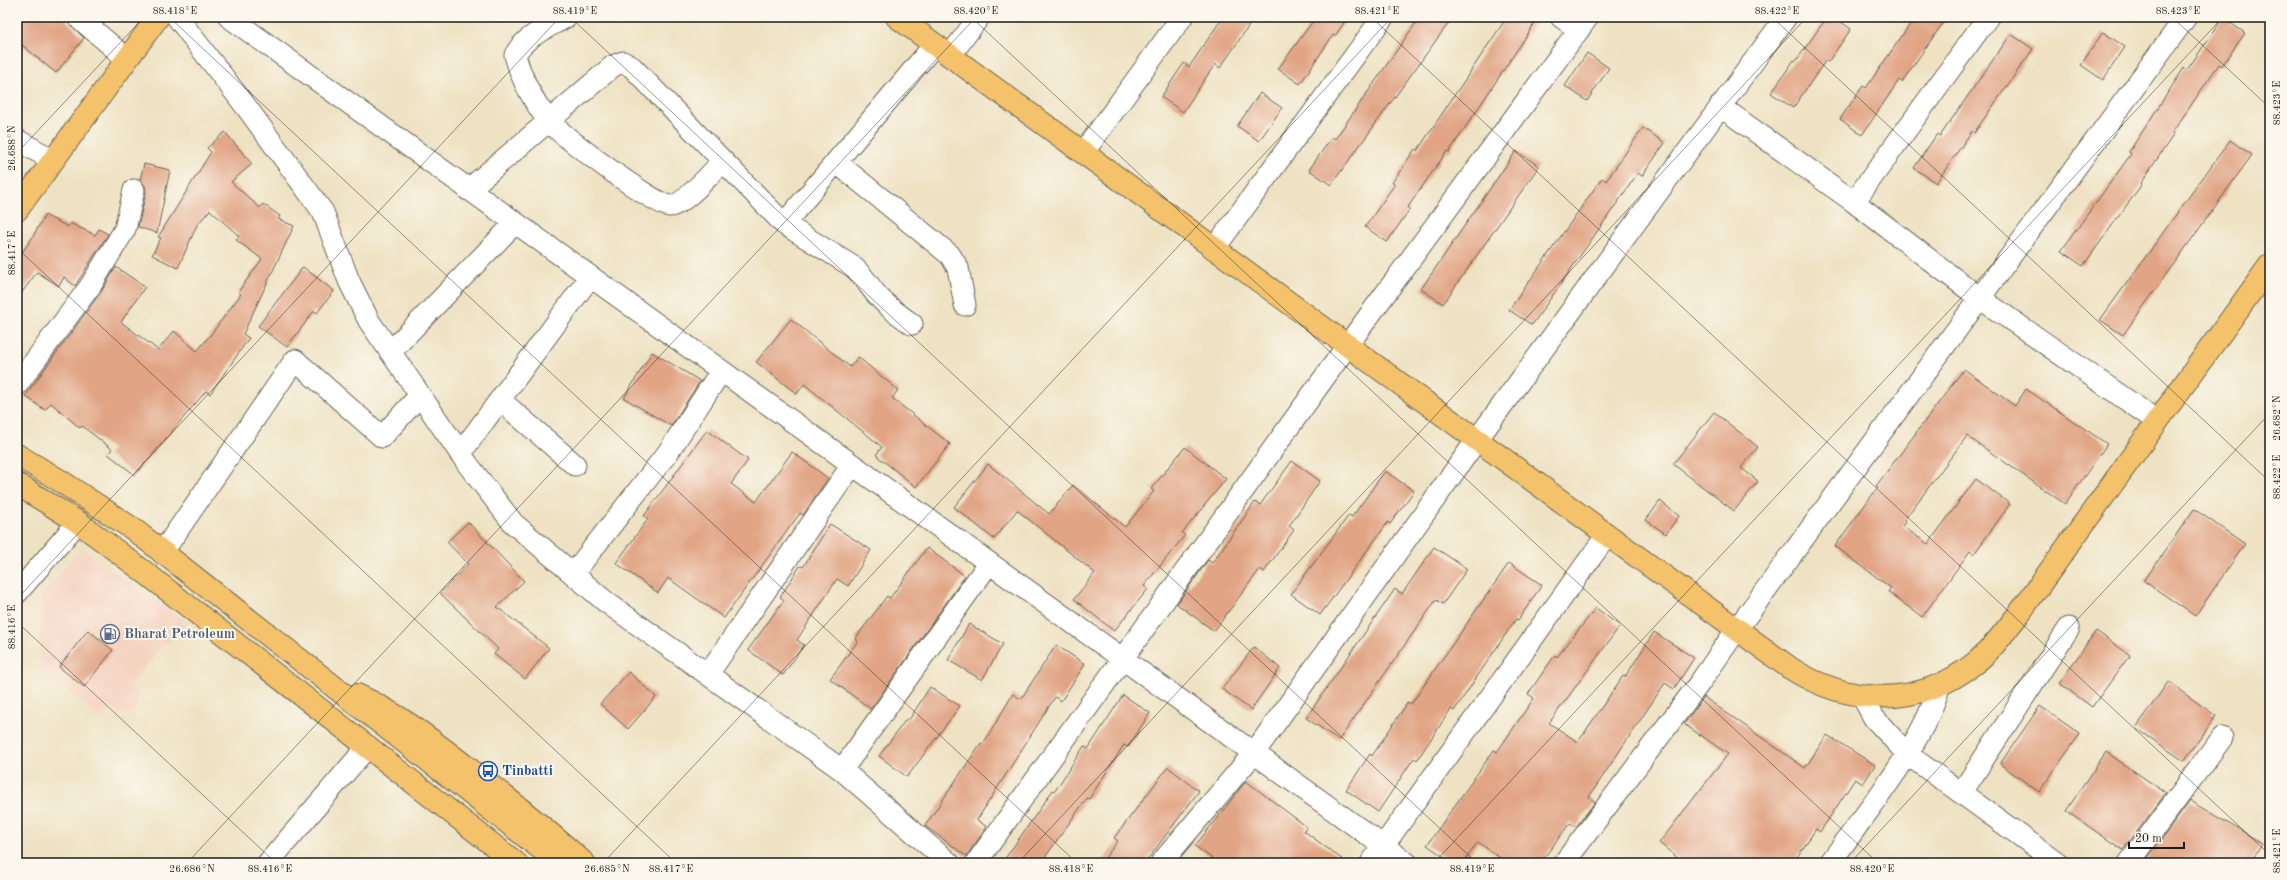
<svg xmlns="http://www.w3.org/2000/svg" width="2287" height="880" viewBox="0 0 2287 880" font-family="'Old Standard TT',serif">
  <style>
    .built { fill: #f5d3c1 }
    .building { fill: #e1a485 }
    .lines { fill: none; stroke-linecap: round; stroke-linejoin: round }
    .minor-casing { stroke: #666156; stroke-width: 23 }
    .major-casing { stroke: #666156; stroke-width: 24 }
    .minor { stroke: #fff; stroke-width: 21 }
    .major { stroke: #f3c26a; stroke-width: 22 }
    .ticks { fill: none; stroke: #1c1c1c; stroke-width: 1; stroke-opacity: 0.45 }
    .labels { text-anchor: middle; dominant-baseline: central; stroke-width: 4; stroke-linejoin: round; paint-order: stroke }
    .service-label { font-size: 14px; font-weight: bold; fill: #4e5e75; stroke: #fbf7ec; text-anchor: start }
    .transit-label { font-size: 14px; font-weight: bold; fill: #164399; stroke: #fbf7ec; text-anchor: start }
    .neatline { fill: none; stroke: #1c1c1c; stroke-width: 1.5 }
    .ticks-label { font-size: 10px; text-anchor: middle; fill: #1c1c1c }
  </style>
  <rect width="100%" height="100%" fill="#fbf7ec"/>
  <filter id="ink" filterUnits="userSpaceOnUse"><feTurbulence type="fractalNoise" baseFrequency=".025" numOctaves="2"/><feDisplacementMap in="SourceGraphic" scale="8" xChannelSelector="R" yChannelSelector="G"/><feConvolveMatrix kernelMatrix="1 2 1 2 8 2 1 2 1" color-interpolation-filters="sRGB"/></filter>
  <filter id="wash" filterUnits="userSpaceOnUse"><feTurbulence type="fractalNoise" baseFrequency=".012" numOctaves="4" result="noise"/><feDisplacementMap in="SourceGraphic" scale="16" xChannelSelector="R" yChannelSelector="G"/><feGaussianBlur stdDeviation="0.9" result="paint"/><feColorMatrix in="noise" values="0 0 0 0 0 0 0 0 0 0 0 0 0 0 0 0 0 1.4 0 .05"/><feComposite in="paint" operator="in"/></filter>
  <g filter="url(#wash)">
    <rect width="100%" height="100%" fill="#eee2c3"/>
    <path class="built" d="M81,548L191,626L167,642L130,684L138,692V708L131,713L122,714L111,706L101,718L40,669L42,594Z"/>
    <g id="blocks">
      <path class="building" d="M17,17H63L84,38L56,73L17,41Z
        M1223,17H1255L1220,68L1215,64L1183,112L1161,97L1184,63L1189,67Z
        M1316,17H1348L1335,36L1333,35L1300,84L1278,69Z
        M1420,17H1453L1331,185L1309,170L1332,137L1335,139Z
        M1507,17H1539L1449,152L1447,151L1408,207L1410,209L1387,242L1365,227L1395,184L1392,183L1415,149L1417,151Z
        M1827,17H1834L1851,29L1828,62L1826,60L1793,108L1771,93L1794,60L1796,61Z
        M1915,17H1947L1902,82L1899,80L1862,135L1840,119L1863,86L1866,88Z
        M2223,18L2245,33L2222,66L2219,64L2172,133L2174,134L2141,183L2142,184L2083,266L2061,251L2131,154L2129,152L2184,68L2187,70Z
        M2103,32L2125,47L2103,80L2081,65Z
        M2011,34L2033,49L1974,133L1972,131L1936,183L1914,168L1937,134L1940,136Z
        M1587,53L1609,68L1587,101L1565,86Z
        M1260,93L1282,108L1259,141L1237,126Z
        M1643,128L1665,143L1642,176L1638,173L1532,325L1509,310L1602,178L1606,181Z
        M225,132L252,164L231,182L260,208L263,204L280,216L278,219L294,226L243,334L249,338L210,394L206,391L135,475L108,454L112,449L82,426L80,428L51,403L45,410L25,396L101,292L116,267L145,287L121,322L158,350L174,331L197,351L212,333L241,294L238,292L262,259L236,240L239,236L210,210L197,225L178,268L152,255L161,238L158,237L211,152L207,148Z
        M2230,140L2252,155L2123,335L2100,320Z
        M1516,151L1539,166L1443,304L1421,289Z
        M144,164L170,170L157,233L138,227L146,192L145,186L140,180Z
        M45,215L68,227L70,223L95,235L99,229L108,234L75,286L64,277L59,286L37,272L17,299V260L32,238Z
        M303,267L334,291L317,313L314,311L287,347L258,326Z
        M791,319L850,367L858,357L898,390L892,398L950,444L916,487L876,455L882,447L804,384L797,394L756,362Z
        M652,352L700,381L671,426L624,398Z
        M1964,369L2015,406L2026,389L2107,444L2065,504L1967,436L1904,520L1906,521L1902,526L1928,544L1976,479L2010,504L1974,554L1970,551L1922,617L1888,592L1891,588L1835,546L1878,487L1876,486Z
        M1714,412L1758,447L1741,468L1758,481L1734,511L1673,464Z
        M707,430L748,460L731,484L756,502L792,452L828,478L803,515L800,513L724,618L668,578L658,593L616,563L648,519L644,516Z
        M1185,447L1226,479L1182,533L1185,535L1144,586L1148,589L1114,631L1074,599L1095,573L1017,510L994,539L954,507L988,464L1049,514L1073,485L1125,527L1154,491L1151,489Z
        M1292,461L1320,481L1289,526L1294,530L1264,572L1260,569L1214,631L1177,604L1208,560L1212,563L1255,502L1260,505Z
        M1385,471L1414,491L1390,524L1388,522L1320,615L1291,594L1349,515L1352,517Z
        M1660,501L1679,516L1666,534L1646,520Z
        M2194,509L2245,544L2195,616L2144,581Z
        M468,522L524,581L497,607L549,648L525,679L494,654L498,649L440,593L468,564L447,542Z
        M830,524L871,550L848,586L837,579L797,640L804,645L783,675L748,650L784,600L780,597L800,566L803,567Z
        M1434,547L1467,569L1443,604L1436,600L1339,740L1306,718L1395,589L1402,594Z
        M927,548L965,576L871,709L830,679L858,641L855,639L887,596L890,598Z
        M1509,563L1542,585L1518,620L1516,619L1454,711L1451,709L1417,760L1414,758L1378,812L1346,790L1370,754L1372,756L1408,702L1411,704Z
        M1596,608L1620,626L1549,723L1578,742L1623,676L1625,677L1654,632L1694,658L1674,689L1665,683L1589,797L1595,802L1576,827L1570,823L1540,863H1507L1478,842L1463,863H1453L1427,845L1494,750L1497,752L1534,698L1528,694L1555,655L1557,657Z
        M969,624L1003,644L982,680L948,660Z
        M88,630L113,650L84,687L59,667Z
        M2096,631L2130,655L2092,707L2059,683Z
        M1056,645L1085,664L1061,701L1055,697L977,820L987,827L966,856L925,826L981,743L983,744L1013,694L1021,699Z
        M1254,647L1280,668L1251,710L1222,689Z
        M629,672L656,697L628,729L600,704Z
        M2168,682L2216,716L2184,761L2136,728Z
        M930,687L960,706L907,777L879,756L907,718L909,720Z
        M1123,695L1150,713L1128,747L1124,745L1089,799L1087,798L1041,863H1002L1053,790L1055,791L1084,746L1088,749Z
        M1704,697L1805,768L1827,735L1875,765L1863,784L1855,779L1820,832L1816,829L1793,863H1684L1659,843L1728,754L1684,724Z
        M2040,706L2080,734L2039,792L2000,764Z
        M2106,752L2166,793L2123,850L2066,811Z
        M1168,767L1199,791L1145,863H1101L1118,841L1114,838Z
        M1246,781L1307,827L1304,831L1347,863H1218L1195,846Z
        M2190,801L2262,843L2250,863H2144Z"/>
    </g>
  </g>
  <g filter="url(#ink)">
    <use href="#blocks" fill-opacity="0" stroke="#666156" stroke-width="1"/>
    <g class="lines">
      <g class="minor-casing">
        <path id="minor" d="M78,17L127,59
          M177,17L247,108L323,212L349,281L369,321L469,466L513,523L606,602L842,770L949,863
          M229,17L1407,863
          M566,17C547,28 525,36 515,55C521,78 534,102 548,120C559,134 654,205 670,206C683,206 714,170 723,161
          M1561,17L1579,30
          M950,56L979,17
          M1720,106L1854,202L1981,299L2157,421
          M17,140L53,160
          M1083,153L1182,17
          M836,162L950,255L958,268L965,305
          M468,190L613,66L623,62L632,67L784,224L852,266C862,274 868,284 876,294C886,306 899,315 912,324
          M1854,202L1988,17
          M784,224L935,44
          M1214,249L1383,17
          M390,352L515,223
          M17,385L91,285L125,229L134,190
          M500,400L575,465
          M460,454L590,277
          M162,553L295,360L382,437L420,395
          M573,574L669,451L721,371
          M17,593L78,522
          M708,674L852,465
          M1862,696L1874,718L1907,754L2058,863
          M842,770L989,563
          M1962,792L2069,628
          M268,863L368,746
          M976,863L1347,346L1588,17
          M1161,863L1254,753L1476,441L1786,17
          M1371,863L1607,535
          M1564,863L1701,681L1737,629L2186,17
          M1830,863C1866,812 1924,744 1940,684
          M2129,863L2222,738"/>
      </g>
      <g class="major-casing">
        <path id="major" d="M897,17L1790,668C1848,705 1918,709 1975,663C1992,650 2004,632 2018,615L2270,265
          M17,210L158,17
          M17,455L59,480L133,529L559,863
          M17,484L78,522L147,574L516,863
          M357,695C397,713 429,738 464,765C505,796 545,828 584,863"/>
      </g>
      <use href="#minor" class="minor"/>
      <use href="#major" class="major"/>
    </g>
  </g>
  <path class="ticks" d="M169,17L1077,863M570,17L1477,863M971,17L1878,863M1371,17L2270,855M1772,17L2270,482M2172,17L2270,108M17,153L144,17M17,248L676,863M17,599L560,17M17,622L276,863M187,863L976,17M603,863L1392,17M1018,863L1807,17M1434,863L2223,17M1850,863L2270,413M2266,863L2270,859"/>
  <defs>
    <g id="fuel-ring" transform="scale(1)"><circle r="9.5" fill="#fbf7ec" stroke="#5c6f8a" stroke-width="1.5"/><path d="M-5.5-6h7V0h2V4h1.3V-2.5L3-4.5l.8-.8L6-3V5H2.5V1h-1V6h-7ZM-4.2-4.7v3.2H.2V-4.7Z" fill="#5c6f8a"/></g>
    <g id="bus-ring" transform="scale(1)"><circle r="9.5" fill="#fbf7ec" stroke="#1a4fb4" stroke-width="1.5"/><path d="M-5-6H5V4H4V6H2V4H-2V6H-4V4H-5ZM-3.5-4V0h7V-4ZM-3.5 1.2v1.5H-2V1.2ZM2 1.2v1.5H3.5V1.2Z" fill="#1a4fb4"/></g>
  </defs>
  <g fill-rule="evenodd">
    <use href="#fuel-ring" x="110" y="634"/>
    <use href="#bus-ring" x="488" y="771"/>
  </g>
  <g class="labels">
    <g class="service-label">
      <text x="124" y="634">Bharat Petroleum</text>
    </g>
    <g class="transit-label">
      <text x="502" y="771">Tinbatti</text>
    </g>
  </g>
  <rect width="2287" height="880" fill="none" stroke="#fbf7ec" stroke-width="44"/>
  <path d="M2129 842v6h55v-6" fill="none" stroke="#1c1c1c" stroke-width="2"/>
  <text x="2135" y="842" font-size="12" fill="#1c1c1c" stroke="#fbf7ec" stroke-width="3" paint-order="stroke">20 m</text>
  <rect x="22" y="22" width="2243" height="836" class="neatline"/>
  <g class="ticks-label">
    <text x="175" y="14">88.418°E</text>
    <text x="575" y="14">88.419°E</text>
    <text x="976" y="14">88.420°E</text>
    <text x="1377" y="14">88.421°E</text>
    <text x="1777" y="14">88.422°E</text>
    <text x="2178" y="14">88.423°E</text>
    <text transform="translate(2276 103) rotate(-90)" y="4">88.423°E</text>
    <text transform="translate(11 148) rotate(-90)" y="4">26.688°N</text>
    <text transform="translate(11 253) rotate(-90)" y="4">88.417°E</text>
    <text transform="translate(2276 418) rotate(-90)" y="4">26.682°N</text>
    <text transform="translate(2276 477) rotate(-90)" y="4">88.422°E</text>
    <text transform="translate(11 627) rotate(-90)" y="4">88.416°E</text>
    <text transform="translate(2276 851) rotate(-90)" y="4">88.421°E</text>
    <text x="192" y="872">26.686°N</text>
    <text x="270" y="872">88.416°E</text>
    <text x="607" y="872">26.685°N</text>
    <text x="671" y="872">88.417°E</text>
    <text x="1071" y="872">88.418°E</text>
    <text x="1472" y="872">88.419°E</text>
    <text x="1872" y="872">88.420°E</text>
  </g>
</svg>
